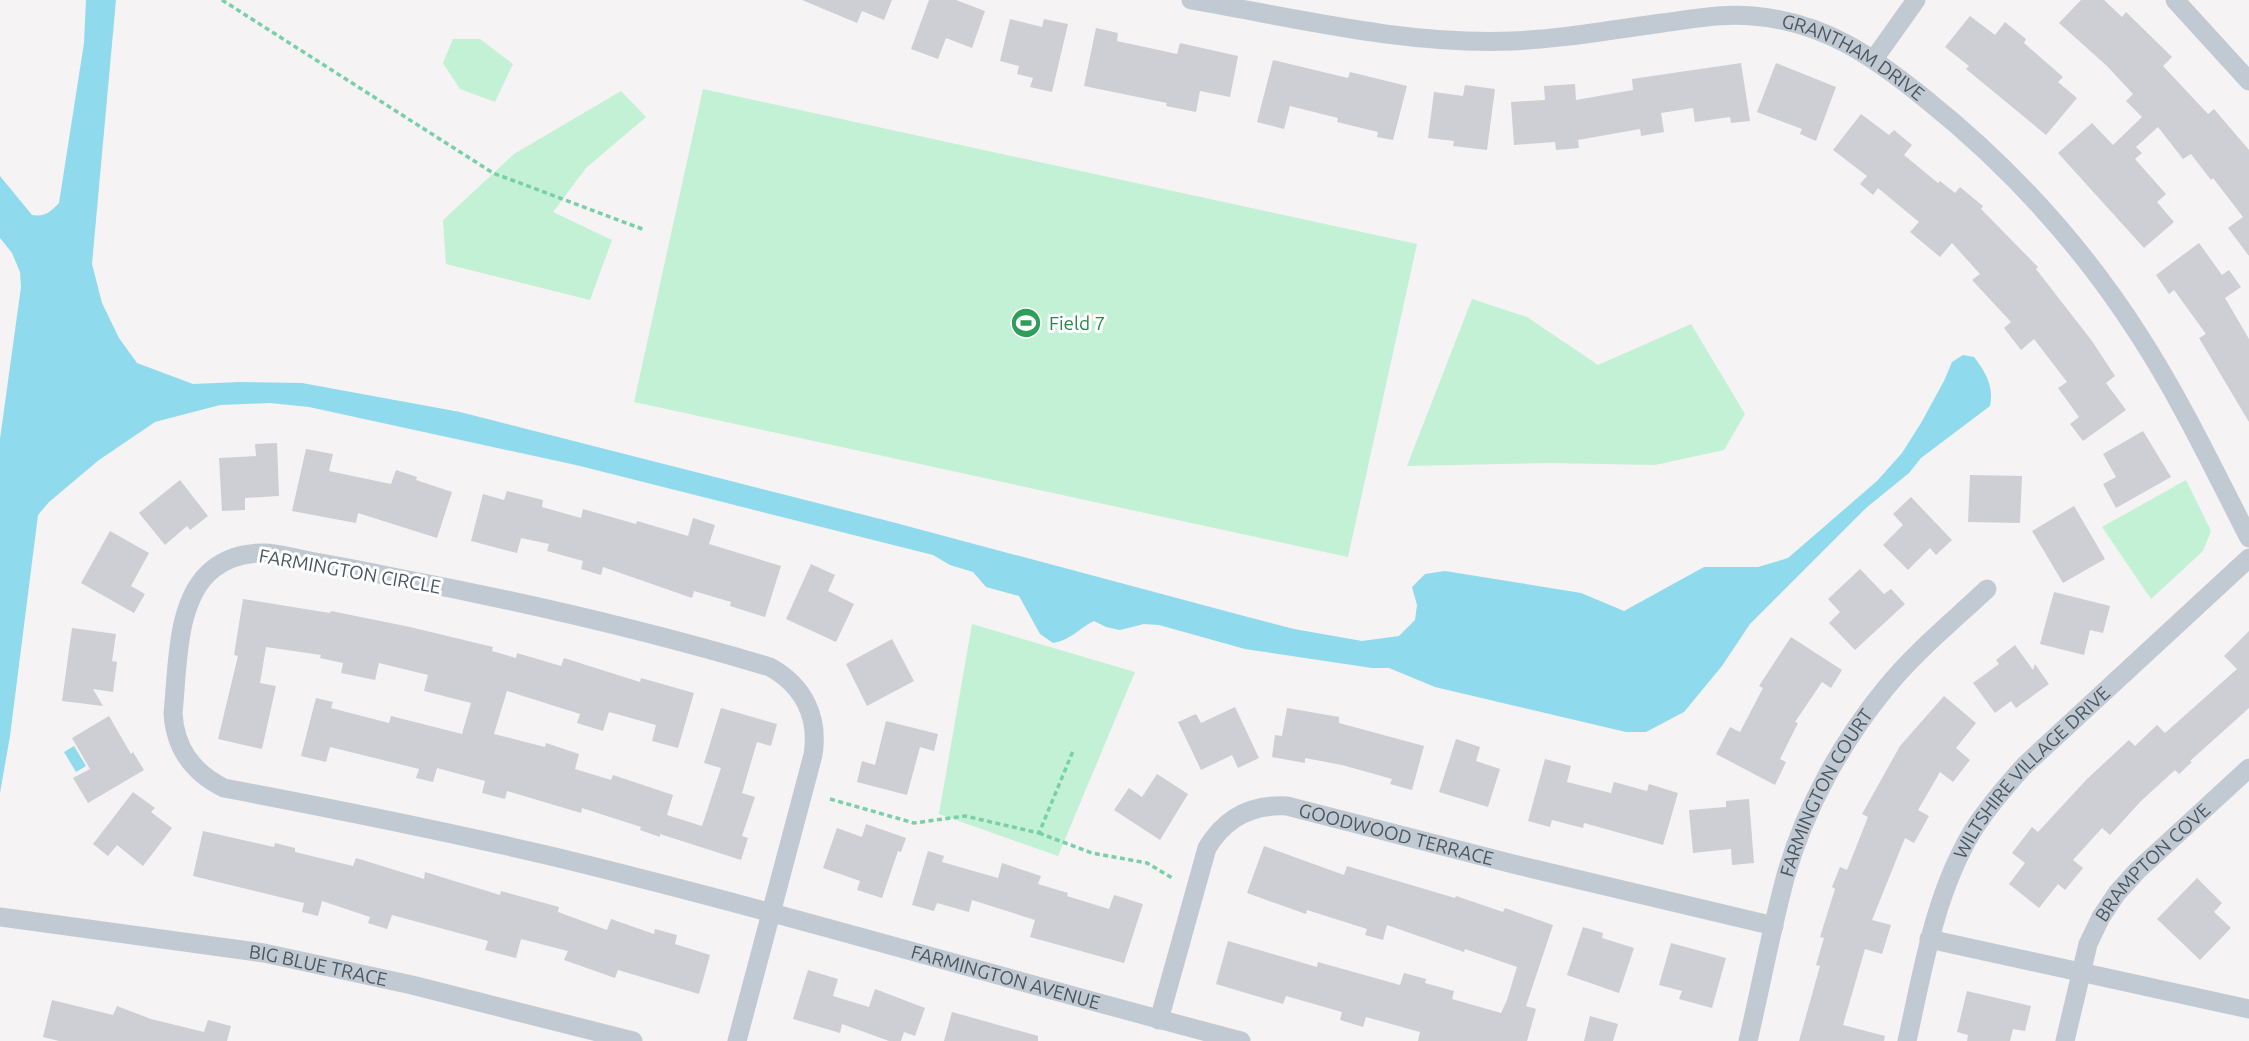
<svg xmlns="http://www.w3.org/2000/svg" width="2249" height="1041" viewBox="0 0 2249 1041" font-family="Ubuntu,sans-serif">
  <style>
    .green { fill: #c3f1d5 }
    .water { fill: #90daee }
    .building { fill: #cdcfd5 }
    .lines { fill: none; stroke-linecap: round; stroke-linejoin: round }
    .path { stroke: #7ad0a6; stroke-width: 3.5; stroke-dasharray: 5 3.5; stroke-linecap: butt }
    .minor { stroke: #c1cad2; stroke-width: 19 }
    .labels { text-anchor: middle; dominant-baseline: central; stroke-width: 6; stroke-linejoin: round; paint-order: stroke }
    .street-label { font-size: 19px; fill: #4a5661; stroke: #fff }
    .leisure-label { font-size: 19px; fill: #27864d; stroke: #fff; text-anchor: start }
  </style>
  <rect width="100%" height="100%" fill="#f5f3f3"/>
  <path class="green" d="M453,39H480L513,64L495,102L460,89L443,63Z
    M703,89L1417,244L1348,557L634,402Z
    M621,91L646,117L586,168L553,212L612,240L590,300L446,264L443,220L514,154Z
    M1472,299L1527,317L1598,365L1691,324L1745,414L1724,450L1655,465L1550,463L1407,466Z
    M2186,480L2211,531L2203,551L2151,599L2102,527Z
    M972,624L1135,672L1058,856L939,814Z"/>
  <path class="water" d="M86,0H116L92,264L102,303L119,338L137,363L193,384L240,382L302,383L460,412L892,522L1244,616L1294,629L1362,641L1399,636L1415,620L1417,605L1412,587L1425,574L1445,571L1581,593L1624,611L1704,567H1758L1788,558L1877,481L1902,453L1921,423L1944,381L1952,362L1963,355L1974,357C1986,373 1994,386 1990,406L1921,458L1909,473L1866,508L1750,624L1722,666L1684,712L1646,732H1626L1435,687L1389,668H1372L1245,649L1159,625L1144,624L1120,630L1106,627L1094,621C1078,629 1071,640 1053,643L1040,634L1019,596L986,587L973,572L950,565L933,555L576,465L309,407L270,403L220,405L155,422L99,460L49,502L38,515L10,736L0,793V439L21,287L20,272L12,253L0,238V176L32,215C46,217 50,212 59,203L84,43Z
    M74,746L86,766L76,772L64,752Z"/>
  <path class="building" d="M802,0H892L884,20L862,11L857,23Z
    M929,0H956L985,11L972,48L946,38L938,59L911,49Z
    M2081,0H2104L2122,17L2126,12L2172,57L2163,66L2208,114L2214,109L2249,150V256L2228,228L2243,217L2213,178L2211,180L2191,154L2183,159L2158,127L2136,147L2142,153L2135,159L2166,194L2157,202L2174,222L2144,248L2058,153L2092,123L2113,145L2142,117L2126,101L2133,94L2107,66L2059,23Z
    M1970,16L1995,35L2005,22L2026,39L2024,43L2063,77L2058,82L2077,98L2046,135L1966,69L1969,66L1945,47Z
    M1010,19L1042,27L1044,19L1068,24L1052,92L1030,87L1033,78L1017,74L1019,66L1000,61Z
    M1096,28L1118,33L1117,41L1177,54L1180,43L1238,56L1230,97L1200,91L1196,112L1166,106L1167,103L1084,86Z
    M1273,60L1348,78L1350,72L1407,86L1393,140L1377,137L1378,132L1337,122L1338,118L1290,106L1284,129L1257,122Z
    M1741,63L1750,121L1731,123L1730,117L1695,122L1693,108L1661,113L1664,132L1641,136L1640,129L1578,140L1579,148L1556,150L1555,142L1514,145L1511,102L1545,100L1544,86L1575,84L1576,100L1633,90L1632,79Z
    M1776,63L1836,87L1816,141L1800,134L1802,129L1757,112Z
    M1465,85L1495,89L1487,150L1453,146L1454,141L1428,138L1434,92L1463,96Z
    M1861,114L1889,135L1894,130L1912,145L1904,155L1938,183L1940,181L1955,193L1960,187L1983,206L1981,209L2038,267L2036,269L2092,341L2115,376L2106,383L2126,410L2083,441L2070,424L2079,417L2058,388L2067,382L2034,339L2021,350L2004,328L2011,322L1972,280L1980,274L1952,243L1940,257L1910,232L1919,222L1878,188L1873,195L1860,184L1867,176L1833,150Z
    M2199,243L2222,275L2229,270L2241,287L2225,298L2249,339V422L2199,338L2206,334L2174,290L2169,294L2156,275Z
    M2143,431L2171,477L2116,508L2103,484L2116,477L2103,454Z
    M277,443L279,496L245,498V510L222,511L219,458L256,456L255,444Z
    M306,449L333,454L329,471L391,484L396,470L417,477L416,480L452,492L437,538L358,513L356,523L292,511Z
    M1970,475L2022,476L2020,523L1968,522Z
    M180,480L208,516L190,530L187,526L165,545L139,513Z
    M507,491L543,500L542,507L581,518L583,509L636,524L637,521L688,536L693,518L715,525L709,544L781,566L765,617L730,606L731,602L694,591L692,598L603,567L601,575L581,569L583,561L547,551L549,544L521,538L517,553L471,541L483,494L504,500Z
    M1911,497L1952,540L1936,555L1930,548L1908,570L1883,545L1903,525L1893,514Z
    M2074,506L2105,559L2063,583L2032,531Z
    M110,531L149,553L131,586L145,594L134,613L81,583Z
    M811,564L835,575L828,591L854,604L836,642L786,619Z
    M1860,569L1884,594L1891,589L1905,604L1855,650L1829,623L1840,612L1828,599Z
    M2054,592L2110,606L2103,633L2090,630L2084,655L2040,644Z
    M243,599L330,613L331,611L410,627L493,647L492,651L516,658L517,653L561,666L564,658L640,682L641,678L694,693L678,748L652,741L656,725L609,712L603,731L577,723L580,714L507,691L494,734L545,747L546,743L579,754L575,769L611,780L613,775L673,795L667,815L702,826L721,768L704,763L721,708L777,724L771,746L757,742L742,793L755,797L742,836L748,838L741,860L660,834V837L640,830L641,827L582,808L581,813L507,791L505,799L482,793L485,781L437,768L433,782L416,778L419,769L330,747L326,762L301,756L316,698L333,702L331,708L389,723L391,716L462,734L471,703L424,691L428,675L379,663L375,680L341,673L343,663L320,658L321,655L266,647L260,683L276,686L262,749L218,739L238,656L234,655Z
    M72,628L116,634L112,661L117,662L113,692L93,689L103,706L62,701Z
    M2249,631V708L2190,761L2192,762L2179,774L2175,770L2141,801L2110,835L2102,828L2073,860L2083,868L2065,890L2058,884L2039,908L2009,884L2025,863L2012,853L2032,827L2038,832L2087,779L2129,740L2135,746L2157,725L2165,733L2237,669L2224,656Z
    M1791,637L1842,670L1831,688L1822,682L1795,722L1798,723L1780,759L1786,762L1775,785L1716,754L1730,727L1740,732L1763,688L1759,686Z
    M892,639L914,681L867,706L846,664Z
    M2015,645L2033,670L2035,664L2049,684L2016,708L2011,701L1995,713L1973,683L1999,664L1996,660Z
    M1944,696L1976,723L1956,748L1970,760L1953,782L1940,772L1918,810L1929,816L1914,843L1905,838L1872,920L1891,925L1882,954L1865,949L1843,1025L1885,1036L1884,1041H1799L1820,966L1816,965L1824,938L1820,937L1835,889L1832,887L1840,867L1847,870L1868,817L1862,814L1900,746Z
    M1235,707L1259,758L1238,768L1232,755L1201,770L1178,722L1196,714L1201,723Z
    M1287,708L1339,717V723L1424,746L1412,790L1390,784L1392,779L1342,765L1305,758V763L1272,757L1275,735L1282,736Z
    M109,716L131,754L133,752L144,770L88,803L73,778L90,769L72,738Z
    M886,721L938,734L934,751L920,747L907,795L857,782L862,761L875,765Z
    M1456,739L1480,747L1476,761L1500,769L1488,807L1439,792Z
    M1545,759L1571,766L1567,782L1611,793L1614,782L1647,791L1649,784L1678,793L1663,845L1584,823L1583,828L1552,820L1550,827L1528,821Z
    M1157,774L1188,794L1160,840L1114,810L1129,788L1142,797Z
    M133,792L155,808L151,812L172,828L143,866L117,845L108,856L93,844Z
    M1749,799L1754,863L1732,865L1731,849L1693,853L1689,810L1726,807V801Z
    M866,824L906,838L901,852L898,851L882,898L857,890L860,881L823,868L837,828L862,837Z
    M203,831L274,847L275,843L295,848V852L353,866L356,858L424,879L425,872L500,895L501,891L559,907L558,912L607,930L611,919L654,934L655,929L677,935L675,944L710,955L699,994L618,970L615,978L564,960L568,951L521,939L516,958L485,950L488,941L392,915L387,929L368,923L370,917L322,901L318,916L302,912L304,903L193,876Z
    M1264,846L1344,875L1347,866L1455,898L1456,896L1503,912L1505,908L1553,925L1526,1006L1536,1009L1527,1041H1418L1420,1032L1366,1017L1363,1027L1340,1020L1342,1012L1286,996L1283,1004L1216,984L1228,941L1317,967L1318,962L1400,985L1404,973L1426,979L1425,983L1454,991L1452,999L1501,1013L1507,1000L1517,967L1465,949L1464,952L1387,925L1383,940L1365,935L1367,929L1307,910L1306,914L1247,893Z
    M928,851L944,856L942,862L998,878L1002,863L1041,876L1038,884L1068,893L1067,896L1109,909L1114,895L1143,904L1124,963L1030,937L1035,920L972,900L969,912L937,903L934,911L912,905Z
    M2197,878L2222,903L2214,912L2231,928L2200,960L2157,919Z
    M1583,927L1603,933L1602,938L1634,948L1619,993L1567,975Z
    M1671,943L1726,958L1712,1008L1679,999L1682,991L1659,985Z
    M808,970L838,979L833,996L869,1007L875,989L925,1008L915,1036L904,1032L901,1041H889L842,1024L840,1033L793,1019Z
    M1967,991L2031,1006L2025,1031L2013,1029L2010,1041H1967L1968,1035L1957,1032Z
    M52,1000L113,1015L117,1006L151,1019L204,1032L208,1020L231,1026L227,1041H59L43,1037Z
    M952,1012L1038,1036V1041H944Z
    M1590,1016L1618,1024L1613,1041H1584Z"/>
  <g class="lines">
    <path class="path" d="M222,0L493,173L645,230
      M830,799L914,823L965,816L1039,833L1073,751
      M1039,833L1092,853L1147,863L1174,879"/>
    <g class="minor">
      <path id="s1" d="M1191,0C1296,18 1404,45 1511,41C1562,39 1611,30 1662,23C1692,19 1723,13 1753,16C1825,22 1874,57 1928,101C2010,167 2082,246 2139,335C2181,400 2214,470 2249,538"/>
      <path d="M2175,0L2249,81"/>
      <path d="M1874,59L1916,0"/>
      <path id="s2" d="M0,917L264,953L412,985L633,1041"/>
      <path d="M1929,939L2249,1009"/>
      <path id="s3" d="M1159,1020L1207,848C1225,818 1251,804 1287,806L1513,864L1774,926"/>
      <path id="s4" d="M737,1041L813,755C819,717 804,686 770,667C646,630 520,601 393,577C366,571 338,566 310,561C295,558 278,553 263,553C245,553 227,558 213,569C175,599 178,668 173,713C175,748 192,772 224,788C335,809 445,831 555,857C785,913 1012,981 1241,1041"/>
      <path id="s5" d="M1748,1041C1761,986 1771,930 1786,875C1805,808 1841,743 1885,689C1915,652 1953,621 1987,589"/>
      <path id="s6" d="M1907,1041C1923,970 1934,896 1972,832C1987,808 2006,786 2025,765L2249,558"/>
      <path id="s7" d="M2065,1041L2088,944L2101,917L2117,893L2137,871L2249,768"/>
    </g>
  </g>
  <defs>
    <g id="stadium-disc" transform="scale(1.575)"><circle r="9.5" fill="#2e9e5b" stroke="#fff"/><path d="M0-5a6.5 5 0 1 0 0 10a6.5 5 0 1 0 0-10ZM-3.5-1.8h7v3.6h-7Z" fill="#fff"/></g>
  </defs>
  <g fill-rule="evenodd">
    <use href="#stadium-disc" x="1026" y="323"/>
  </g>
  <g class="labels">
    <g class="street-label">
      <text stroke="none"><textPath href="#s1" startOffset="677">GRANTHAM DRIVE</textPath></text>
      <text transform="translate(350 571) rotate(10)">FARMINGTON CIRCLE</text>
      <text stroke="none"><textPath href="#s6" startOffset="304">WILTSHIRE VILLAGE DRIVE</textPath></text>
      <text stroke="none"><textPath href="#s5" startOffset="262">FARMINGTON COURT</textPath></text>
      <text stroke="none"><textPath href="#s3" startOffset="387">GOODWOOD TERRACE</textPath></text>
      <text stroke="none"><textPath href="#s7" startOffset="205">BRAMPTON COVE</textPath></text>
      <text stroke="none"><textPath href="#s2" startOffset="322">BIG BLUE TRACE</textPath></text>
      <text stroke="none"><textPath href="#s4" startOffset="2028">FARMINGTON AVENUE</textPath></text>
    </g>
    <g class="leisure-label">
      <text x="1049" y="323">Field 7</text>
    </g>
  </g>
</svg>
